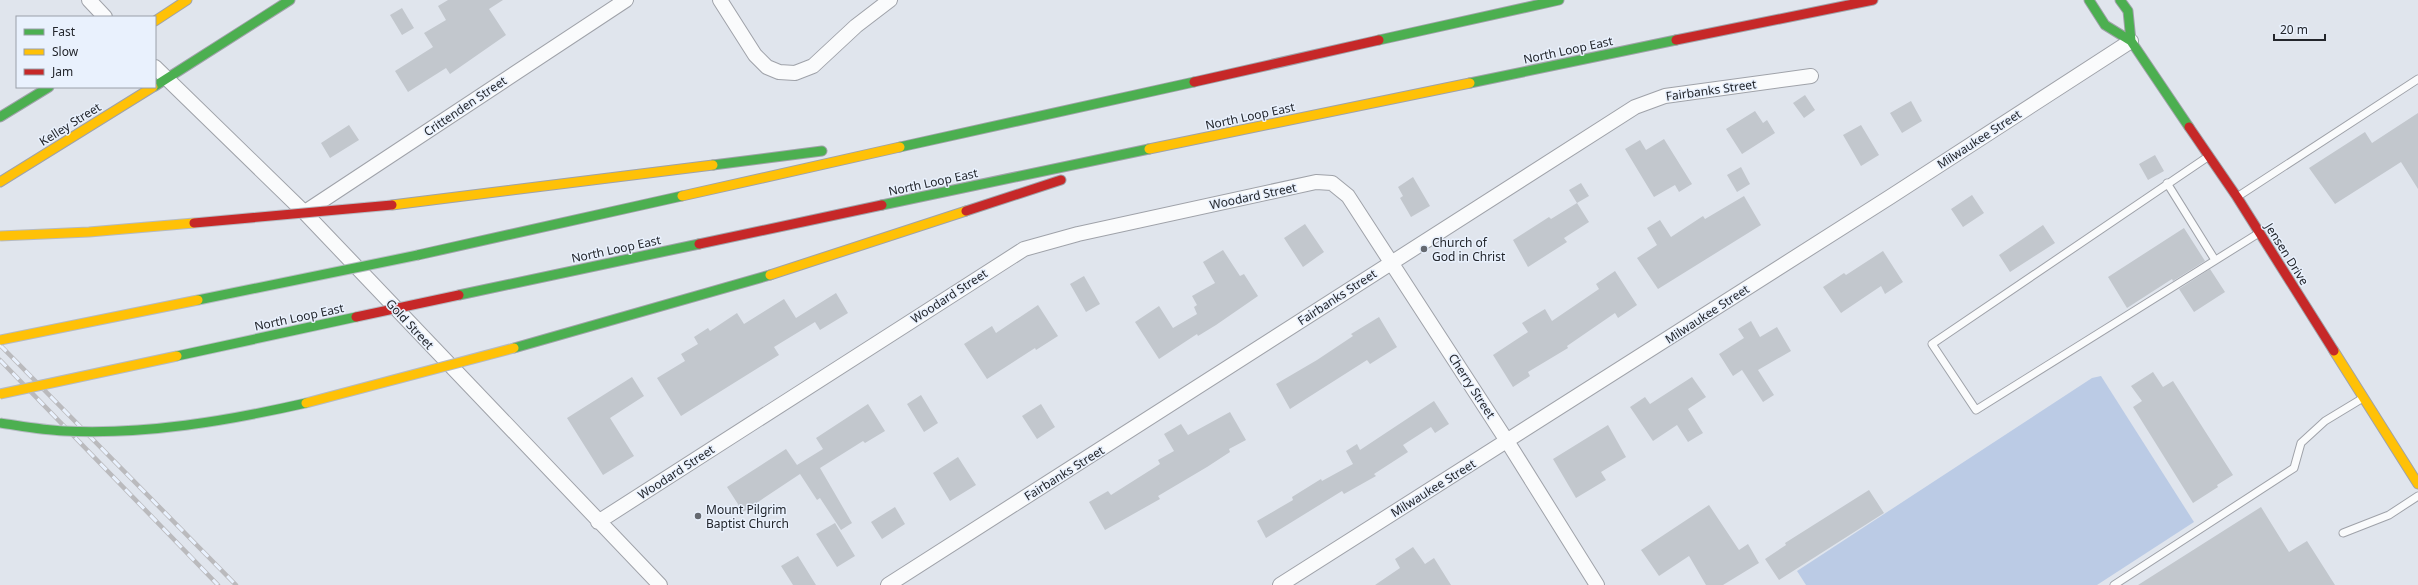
<svg xmlns="http://www.w3.org/2000/svg" width="2418" height="585" viewBox="0 0 2418 585" font-family="'Noto Sans',sans-serif">
  <style>
    .green { fill: #bbcbe5 }
    .building { fill: #c2c7cd }
    .lines { fill: none; stroke-linecap: round; stroke-linejoin: round }
    .lane-casing { stroke: #9fa2a9; stroke-width: 9 }
    .street-casing { stroke: #9fa2a9; stroke-width: 16 }
    .fast-casing { stroke: #9fa2a9; stroke-width: 11 }
    .slow-casing { stroke: #9fa2a9; stroke-width: 11 }
    .jam-casing { stroke: #9fa2a9; stroke-width: 11 }
    .lane { stroke: #fafbfc; stroke-width: 7 }
    .street { stroke: #fafbfc; stroke-width: 14 }
    .fast { stroke: #4caf50; stroke-width: 9 }
    .slow { stroke: #ffc107; stroke-width: 9 }
    .jam { stroke: #c62828; stroke-width: 9 }
    .rail-casing { stroke: #bababd; stroke-width: 4.5 }
    .rail { stroke: #e9f1fd; stroke-width: 3; stroke-dasharray: 9; stroke-linecap: butt }
    .fast-bridge-casing { stroke: #b5bac2; stroke-width: 11; stroke-linecap: butt }
    .slow-bridge-casing { stroke: #b5bac2; stroke-width: 11; stroke-linecap: butt }
    .jam-bridge-casing { stroke: #b5bac2; stroke-width: 11; stroke-linecap: butt }
    .fast-bridge { stroke: #4caf50; stroke-width: 9 }
    .slow-bridge { stroke: #ffc107; stroke-width: 9 }
    .jam-bridge { stroke: #c62828; stroke-width: 9 }
    .poi-dot { fill: #656970; stroke: #e9f1fd; stroke-width: 1.5 }
    .labels { text-anchor: middle; dominant-baseline: central; stroke-width: 3; stroke-linejoin: round; paint-order: stroke }
    .street-label { font-size: 12px; fill: #23262c; stroke: #e9f1fd }
    .poi-label { font-size: 12px; fill: #23262c; stroke: #e9f1fd; text-anchor: start }
  </style>
  <rect width="100%" height="100%" fill="#e0e5ed"/>
  <path class="green" d="M2101,376L2194,522L2097,585H1806L1797,571L2092,378Z"/>
  <path class="building" d="M448,0H503L489,9L506,35L450,74L446,68L408,92L395,71L433,47L424,33L446,20L438,6Z
    M402,8L414,28L402,35L390,15Z
    M1805,95L1815,110L1804,118L1793,103Z
    M1911,101L1922,121L1902,133L1890,113Z
    M1755,111L1763,123L1767,120L1775,133L1742,154L1726,129Z
    M2418,113V189L2401,162L2335,204L2309,168L2365,132L2372,143Z
    M349,125L359,140L330,158L321,143Z
    M1861,125L1879,155L1861,166L1843,135Z
    M1664,139L1692,184L1679,192L1675,185L1654,197L1625,149L1640,140L1646,150Z
    M2155,155L2164,171L2148,180L2139,164Z
    M1741,167L1750,184L1737,192L1727,175Z
    M1413,177L1430,206L1411,217L1400,198L1403,196L1398,187Z
    M1581,183L1589,196L1577,203L1569,190Z
    M1972,195L1984,213L1963,227L1951,209Z
    M1744,196L1761,225L1658,289L1637,258L1657,245L1647,228L1660,220L1671,237L1703,216L1705,219Z
    M1577,203L1589,222L1564,238L1567,242L1528,267L1513,240L1549,217L1551,219Z
    M1305,224L1324,252L1303,267L1284,238Z
    M2043,225L2055,243L2010,272L1999,255Z
    M2184,228L2205,261L2173,281L2172,279L2127,308L2108,277Z
    M1223,250L1240,276L1244,274L1258,296L1216,325L1198,336L1197,334L1159,359L1135,322L1159,306L1173,328L1197,314L1194,307L1197,305L1192,296L1215,283L1203,262Z
    M1883,251L1903,282L1885,294L1881,286L1841,313L1823,287L1844,273L1846,275Z
    M2210,269L2225,292L2194,312L2179,289Z
    M1615,271L1637,305L1618,318L1615,313L1567,346L1568,348L1528,372L1530,376L1513,387L1493,355L1528,332L1522,323L1545,309L1552,321L1599,289L1596,284Z
    M1084,276L1100,304L1086,312L1070,284Z
    M836,293L848,313L820,330L815,322L774,347L779,355L681,416L657,378L685,361L681,354L698,344L694,337L708,328L710,331L737,313L744,324L784,299L796,318Z
    M1038,305L1058,336L1036,350L1035,348L987,379L964,344L992,326L996,333Z
    M1379,317L1397,347L1370,364L1367,360L1290,409L1276,384L1317,360L1353,336L1351,334Z
    M1751,321L1760,337L1777,327L1791,351L1758,370L1774,395L1763,402L1742,370L1733,376L1719,354L1744,338L1738,329Z
    M2153,372L2163,387L2173,381L2233,475L2217,485L2218,487L2193,503L2133,407L2142,401L2131,386Z
    M632,377L644,396L610,418L634,456L603,475L567,418Z
    M1692,377L1706,397L1688,409L1703,433L1688,442L1677,425L1653,441L1630,407L1645,397L1650,404Z
    M921,395L938,423L924,432L907,404Z
    M1434,401L1449,424L1435,433L1431,427L1403,445L1408,452L1374,474L1376,476L1344,494L1342,491L1266,538L1257,521L1293,500L1292,497L1321,479L1322,481L1353,464L1346,451L1357,444L1360,450Z
    M868,404L885,431L865,443L863,441L820,468L852,523L841,530L820,498L817,500L800,474L743,512L727,487L786,449L797,465L823,449L816,438Z
    M1041,404L1055,427L1037,439L1022,416Z
    M1230,412L1246,440L1229,449L1230,452L1207,467L1158,496L1160,499L1105,530L1089,502L1108,491L1111,495L1160,464L1158,460L1174,451L1164,434L1181,424L1188,435Z
    M1608,425L1626,457L1601,472L1606,480L1576,498L1553,459Z
    M958,457L976,485L950,501L933,473Z
    M1869,490L1884,513L1779,580L1765,559L1786,545L1785,543Z
    M1709,505L1739,550L1748,544L1759,563L1723,585H1706L1689,556L1659,576L1641,550Z
    M895,507L905,524L882,539L871,522Z
    M2261,507L2289,552L2307,541L2335,585H2138Z
    M835,523L855,556L837,567L816,534Z
    M1413,547L1425,564L1434,558L1451,585H1375L1400,568L1395,559Z
    M798,556L816,585H793L781,566Z"/>
  <g class="lines">
    <g class="lane-casing">
      <path id="lane" d="M2209,156L1932,344L1976,410L2259,233
        M2167,183L2215,260
        M2237,197L2418,79
        M2343,533L2389,515L2418,496
        M2114,585L2294,468L2301,443L2325,421L2363,398"/>
    </g>
    <g class="street-casing">
      <path id="street" d="M89,0L105,17
        M720,0L755,55L767,67L779,72L795,73L813,66L856,26L890,0
        M155,67L305,213L660,585
        M308,210L626,0
        M598,522L1024,249L1078,234L1316,182L1332,183L1348,196L1507,441L1597,585
        M888,585L1635,107L1665,96L1811,76
        M1280,585L1890,197L2131,41"/>
    </g>
    <g class="fast-casing">
      <path id="fast" d="M2089,0L2105,25L2131,41L2189,127
        M2120,0L2128,11L2131,41
        M1379,40L1559,0
        M1470,83L1676,40
        M155,86L290,0
        M0,117L49,87
        M900,147L1194,82
        M713,165L822,151
        M882,205L1149,149
        M418,255L682,196
        M459,295L699,244
        M514,348L770,275"/>
    </g>
    <g class="slow-casing">
      <path id="slow" d="M155,21L187,0
        M1149,149L1470,83
        M0,182L153,87
        M682,196L900,147
        M392,205L713,165
        M770,275L966,211
        M2334,351L2418,484"/>
    </g>
    <g class="jam-casing">
      <path id="jam" d="M1676,40L1873,0
        M1194,82L1379,40
        M2189,127L2237,197L2334,351
        M966,211L1061,180
        M699,244L882,205"/>
    </g>
    <use href="#lane" class="lane"/>
    <use href="#street" class="street"/>
    <use href="#fast" class="fast"/>
    <use href="#slow" class="slow"/>
    <use href="#jam" class="jam"/>
    <g class="rail-casing">
      <path id="rail" d="M0,345L236,585
        M0,360L218,585"/>
    </g>
    <use href="#rail" class="rail"/>
    <g class="fast-bridge-casing">
      <path id="fast-bridge" d="M198,300L418,255
        M177,356L356,317
        M0,423C21,426 42,430 64,431C145,435 227,421 306,403"/>
    </g>
    <g class="slow-bridge-casing">
      <path id="slow-bridge" d="M0,236L89,232L194,223
        M0,340L198,300
        M0,394L177,356
        M306,403L514,348"/>
    </g>
    <g class="jam-bridge-casing">
      <path id="jam-bridge" d="M194,223L392,205
        M356,317L459,295"/>
    </g>
    <use href="#fast-bridge" class="fast-bridge"/>
    <use href="#slow-bridge" class="slow-bridge"/>
    <use href="#jam-bridge" class="jam-bridge"/>
  </g>
  <g class="poi-dot">
    <circle cx="1424" cy="249" r="4"/>
    <circle cx="698" cy="516" r="4"/>
  </g>
  <g class="labels">
    <g class="street-label">
      <text transform="translate(1568 50) rotate(-12)">North Loop East</text>
      <text transform="translate(1711 90) rotate(-8)">Fairbanks Street</text>
      <text transform="translate(465 106) rotate(-34)">Crittenden Street</text>
      <text transform="translate(1250 116) rotate(-12)">North Loop East</text>
      <text transform="translate(70 124) rotate(-32)">Kelley Street</text>
      <text transform="translate(1979 139) rotate(-33)">Milwaukee Street</text>
      <text transform="translate(933 182) rotate(-12)">North Loop East</text>
      <text transform="translate(1253 196) rotate(-12)">Woodard Street</text>
      <text transform="translate(616 249) rotate(-12)">North Loop East</text>
      <text transform="translate(2287 254) rotate(58)">Jensen Drive</text>
      <text transform="translate(949 296) rotate(-33)">Woodard Street</text>
      <text transform="translate(1337 297) rotate(-33)">Fairbanks Street</text>
      <text transform="translate(1707 314) rotate(-33)">Milwaukee Street</text>
      <text transform="translate(299 317) rotate(-12)">North Loop East</text>
      <text transform="translate(410 324) rotate(47)">Gold Street</text>
      <text transform="translate(1472 386) rotate(57)">Cherry Street</text>
      <text transform="translate(676 472) rotate(-33)">Woodard Street</text>
      <text transform="translate(1064 473) rotate(-32)">Fairbanks Street</text>
      <text transform="translate(1433 488) rotate(-32)">Milwaukee Street</text>
    </g>
    <g class="poi-label">
      <text x="1432" y="242">Church of<tspan x="1432" dy="14">God in Christ</tspan></text>
      <text x="706" y="509">Mount Pilgrim<tspan x="706" dy="14">Baptist Church</tspan></text>
    </g>
  </g>
  <rect x="16" y="16" width="140" height="72" fill="#e9f1fd" stroke="#9aa0a9"/>
  <rect x="24" y="29" width="20" height="6" fill="#4caf50" stroke="#9aa0a9"/>
  <text x="52" y="36" font-size="12" fill="#23262c">Fast</text>
  <rect x="24" y="49" width="20" height="6" fill="#ffc107" stroke="#9aa0a9"/>
  <text x="52" y="56" font-size="12" fill="#23262c">Slow</text>
  <rect x="24" y="69" width="20" height="6" fill="#c62828" stroke="#9aa0a9"/>
  <text x="52" y="76" font-size="12" fill="#23262c">Jam</text>
  <path d="M2274 34v6h51v-6" fill="none" stroke="#23262c" stroke-width="2"/>
  <text x="2280" y="34" font-size="12" fill="#23262c" stroke="#e9f1fd" stroke-width="3" paint-order="stroke">20 m</text>
</svg>
